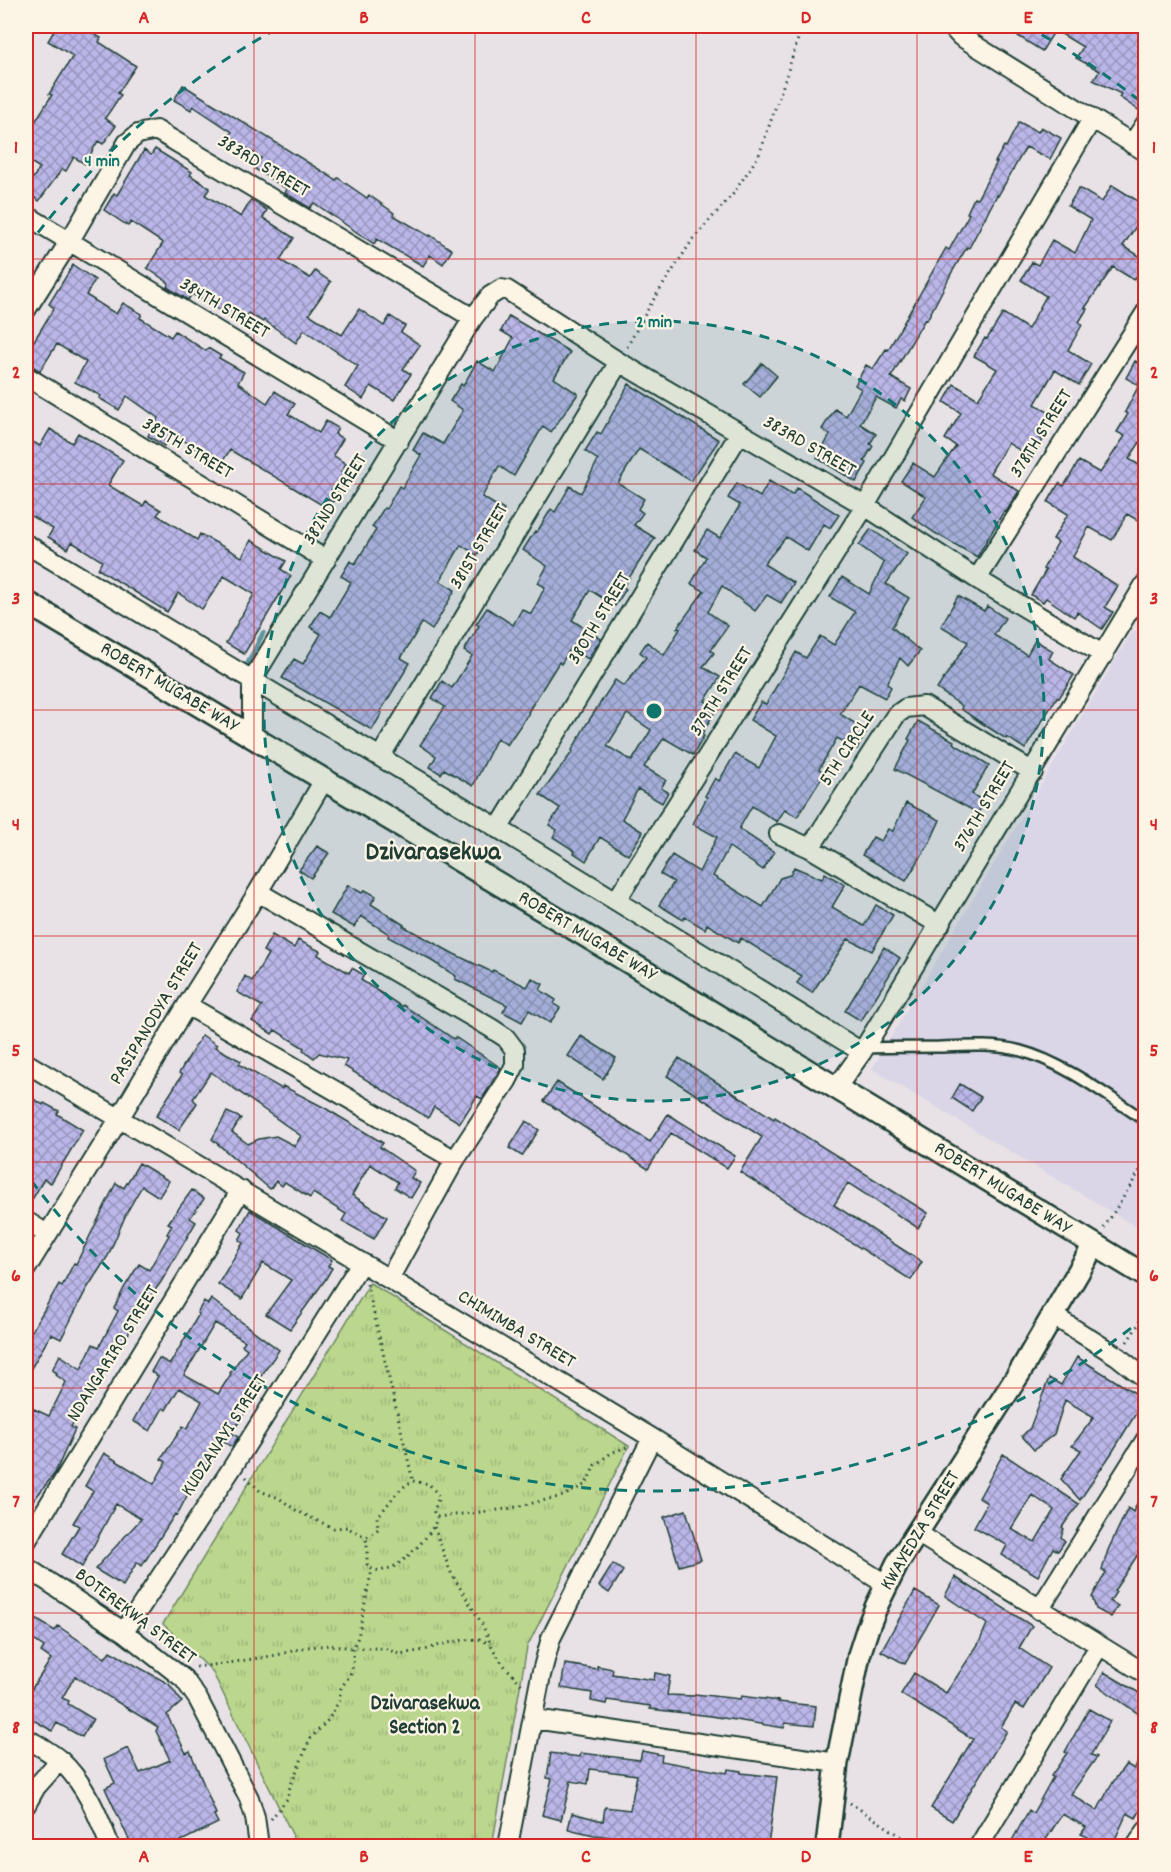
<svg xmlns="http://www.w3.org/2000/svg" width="1171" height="1872" viewBox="0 0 1171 1872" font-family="Dekko,sans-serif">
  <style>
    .built { fill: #dad5e7 }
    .grass { fill: url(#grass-tufts); stroke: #6d8a60; stroke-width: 1.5 }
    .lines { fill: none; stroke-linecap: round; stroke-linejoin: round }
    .stream { stroke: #5d969f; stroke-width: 5 }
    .building { fill: url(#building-cross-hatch); stroke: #1f3d34; stroke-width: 1.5; fill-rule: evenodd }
    .service-casing { stroke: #1f3d34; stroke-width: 14 }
    .minor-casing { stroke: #1f3d34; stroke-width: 22 }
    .tertiary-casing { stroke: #1f3d34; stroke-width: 26 }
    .path { stroke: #1f3d34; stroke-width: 3; stroke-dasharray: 1.5 4.5; stroke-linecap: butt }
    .service { stroke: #fcf5e5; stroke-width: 9 }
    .minor { stroke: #fcf5e5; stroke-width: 18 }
    .tertiary { stroke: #fcf5e5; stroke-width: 21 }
    .grid { fill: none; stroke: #d62828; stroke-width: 1.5; stroke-opacity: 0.55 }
    .ring { fill: none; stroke: #0f766e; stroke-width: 3; stroke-dasharray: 10 8 }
    .labels { text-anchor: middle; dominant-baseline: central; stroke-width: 4.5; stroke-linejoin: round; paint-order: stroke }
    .street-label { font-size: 20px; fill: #1f3d34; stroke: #fcf5e5 }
    .neighbourhood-label { font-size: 21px; font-weight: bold; fill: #1f3d34; stroke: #fcf5e5 }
    .district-label { font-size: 26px; font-weight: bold; fill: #1f3d34; stroke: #fcf5e5 }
    .centre { fill: #0f766e; stroke: #fcf5e5; stroke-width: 3 }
    .ring-label { font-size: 18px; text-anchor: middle; font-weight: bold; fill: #0f766e; stroke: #fcf5e5; stroke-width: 4.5; stroke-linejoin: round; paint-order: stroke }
    .neatline { fill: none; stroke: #d62828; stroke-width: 2 }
    .grid-label { font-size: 20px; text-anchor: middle; font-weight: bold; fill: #d62828 }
  </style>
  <defs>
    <pattern id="grass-tufts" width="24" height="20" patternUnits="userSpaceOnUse" patternTransform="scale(1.5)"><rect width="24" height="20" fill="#bbd68d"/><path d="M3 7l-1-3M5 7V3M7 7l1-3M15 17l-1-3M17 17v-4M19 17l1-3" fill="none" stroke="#a0b97a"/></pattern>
    <pattern id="building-cross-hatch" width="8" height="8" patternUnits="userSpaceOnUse" patternTransform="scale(1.5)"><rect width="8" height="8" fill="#bab6e8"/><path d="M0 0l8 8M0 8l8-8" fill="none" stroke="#9795bd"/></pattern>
  </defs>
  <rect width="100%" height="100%" fill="#e8e2e6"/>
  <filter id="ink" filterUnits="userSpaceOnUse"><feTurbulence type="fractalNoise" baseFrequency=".0167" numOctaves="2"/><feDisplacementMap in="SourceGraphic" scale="12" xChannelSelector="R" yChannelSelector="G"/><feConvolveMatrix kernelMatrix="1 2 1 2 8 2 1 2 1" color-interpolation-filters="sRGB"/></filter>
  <g filter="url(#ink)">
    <path class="built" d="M1145,629V1232L872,1069L1132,632Z"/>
    <path class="grass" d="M370,1283L629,1446L527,1647L492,1846H291L293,1836L212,1671L163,1624Z"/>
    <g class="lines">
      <path class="stream" d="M1140,572L1146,563
        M245,669L263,633"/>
    </g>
    <path class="building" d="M57,26H80L101,38L99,42L136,66L118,93L121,95L105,118L116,126L103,144L98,141L85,164L74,157L66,171L62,169L39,201L26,191V188L40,168L26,159V136L52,95L49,94L73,56L48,41Z
      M1024,26H1146V103L1140,111L1119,97L1121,94L1093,80L1100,71L1076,58L1083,47L1055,30L1042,51L1018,36Z
      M183,85L336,180L338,178L367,198L369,195L394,213L393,215L429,236L430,235L452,250L443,264L430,255L423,266L377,239L374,244L314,203L310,208L285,193L287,189L255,169L261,158L229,136L232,132L193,106L191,110L174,100Z
      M1019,122L1038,132L1041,127L1061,138L1050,159L1026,147L998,196L997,195L969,248L967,247L952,272L927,320L925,319L891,377L911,389L905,401L901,399L896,408L876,397L860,424L876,434L870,444L873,446L864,461L867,463L856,482L817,458L830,435L822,429L835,409L846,416L861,389L855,385L866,365L873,369L886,349L888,350L946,248L949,250L969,214L967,213L974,198L977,199L997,162H995L1004,146L1006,147Z
      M155,149L192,172L190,175L210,188L205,195L241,217L251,200L267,210L263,218L294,238L280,260L310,278L315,271L331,282L309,314L342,335L359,309L384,326L390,316L405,326L401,332L420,345L403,369L411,374L394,400L371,386L363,399L345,387L358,366L304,330L296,343L264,320L263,322L248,313L241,323L192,294L188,300L167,287L169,283L147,268L163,243L131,222L128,226L104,210L114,193L117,195L144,150L151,155Z
      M1112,185L1146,206V211L1123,246L1146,260V262L1134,280L1113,267L1085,308L1087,309L1079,322L1082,325L1068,350L1091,364L1079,385L1055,370L1035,404L1051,414L1038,437L1043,440L1032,458L1008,443L990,473L1019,491L1006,512L1004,511L977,557L935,533L912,517L926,497L901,481L913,463L935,477L956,446L945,439L961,413L944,402L954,384L978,399L997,369L974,356L985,338L987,339L1003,313L1028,329L1046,296L1021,280L1032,262L1038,265L1052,240L1075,253L1091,220L1068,206L1079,188L1102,202Z
      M73,265L95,280L86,295L116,314L123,303L142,314L140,318L171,337L175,331L206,351L208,348L221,356L219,358L244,372L238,383L267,403L275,391L295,404L288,414L319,433L326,421L338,428L335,434L343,439L333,455L346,464L341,472L349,477L333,502L326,498L322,505L230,450L222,462L198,446L196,449L172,432L164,446L148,436L158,418L127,396L119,410L99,398L101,396L75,382L86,362L57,344L40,371L26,362V354L54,308L49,304Z
      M509,316L570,352L554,378L578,394L551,432L543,426L514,476L499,466L482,497L504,510L477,555L461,545L440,581L455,590L432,630L422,623L401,658L410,663L380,712L382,713L372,730L282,678L294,659L303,664L321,634L310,627L320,611L330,617L351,582L341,576L350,561L355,564L376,530L372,527L384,508L386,509L399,486L402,488L421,455L413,450L423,433L443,444L463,410L450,401L461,384L463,386L477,361L495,372L513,338L501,331Z
      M1135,361L1146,366V433L1129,459L1146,469V525L1127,514L1112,540L1089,527L1073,557L1118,586L1105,607L1113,612L1102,629L1077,612L1074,617L1046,598L1043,602L1031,595L1046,570L1043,569L1058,542L1053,539L1068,514L1048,502L1059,483L1064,486L1079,461L1100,473L1125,436L1117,432L1128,414L1125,412L1139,385L1126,378Z
      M762,363L777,376L760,397L744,384Z
      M629,384L719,440L691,481L639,449L618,483L644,499L638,509L643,513L634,525L655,538L623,587L626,589L615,606L590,590L572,620L601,639L588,659L571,648L561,664L559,662L528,712L529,713L507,745L497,738L473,786L444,769L441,774L430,767L436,756L420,745L445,707L432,698L442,681L452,688L472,656L464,651L479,626L476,624L487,608L513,625L522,609L531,614L545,587L538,583L547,566L523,550L535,531L537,532L551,509L555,512L570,486L581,493L598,460L585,451L597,432L601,434Z
      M50,429L72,443L78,433L123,460L108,485L143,506L146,501L161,510L157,515L197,540L200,534L242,557L251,540L286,561L281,569L291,576L244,654L226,643L254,594L224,576L202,609L178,593L167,612L98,569L102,561L72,542L68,549L48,537L53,529L26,513V438L40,446Z
      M769,481L792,495L797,488L839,515L830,528L824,524L808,551L786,537L764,564L794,583L781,603L767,595L755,611L722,586L708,612L728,626L711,650L714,653L703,667L720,677L705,701L717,708L702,734L704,736L693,755L664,738L644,767L666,780L661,788L668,792L662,803L638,789L622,819L643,832L628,855L600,837L586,861L574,853L575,851L553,837L557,830L549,825L560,808L540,795L573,751L572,750L586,725L615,680L624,686L646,657L640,652L647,642L664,655L680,629L677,628L704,591L691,584L706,557L695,550L707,530L720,538L740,505L728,498L737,483L760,497ZM627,714L651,730L632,761L607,746Z
      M871,529L907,554L886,584L909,598L892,627L920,651L908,666L900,658L887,684L891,687L885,698L859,684L840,714L867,731L857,749L837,738L819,769L825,773L797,817L785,809L777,822L752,806L739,829L774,852L763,870L729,847L713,876L763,907L780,878L790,875L794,867L822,879L825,873L845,885L832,907L864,926L876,905L893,915L872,951L848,939L812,993L797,983L802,976L741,938L738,943L707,924L705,929L685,917L683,920L659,905L674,882L660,874L672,855L699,872L717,837L693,824L707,797L705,796L715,778L719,781L735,754L759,768L776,736L750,720L761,702L766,704L796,652L806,658L820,636L834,645L855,612L830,597L842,577L869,594L884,563L859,545Z
      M958,596L984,611L987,606L1005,618L994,635L1027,655L1035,640L1053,651L1049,659L1074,675L1059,698L1057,697L1025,749L1007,737L1006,739L983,724L961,709L962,706L937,689L968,642L941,626Z
      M918,721L954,741L953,743L989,765L972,794L985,802L978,813L895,769L910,740L908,739Z
      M906,803L940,820L931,840L906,881L862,855L873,837L881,841L888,829L893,831Z
      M317,846L329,853L311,878L299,870Z
      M348,885L362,893L365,890L376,896L371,904L404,925L403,926L454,954L492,972L493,970L527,987L532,978L543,984L540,990L556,1000L554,1004L560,1008L550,1023L529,1010L522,1022L503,1012L507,1005L455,979L456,976L430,960V959L388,937L389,934L361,916L354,927L331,914Z
      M272,935L294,948L298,940L320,951L318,955L349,973L352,968L364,975L361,980L402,1007L403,1005L454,1039L455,1037L501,1068L482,1099L477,1096L460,1123L434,1107L428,1118L344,1066L347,1060L319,1053L314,1058L303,1050L304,1048L275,1030L272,1034L252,1021L262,1006L237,992L245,976L252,981L268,954L263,951Z
      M884,947L900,958L861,1021L845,1011Z
      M202,1035L217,1045L215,1047L241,1061L239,1064L247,1069L282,1089L283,1086L325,1108L383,1143L380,1147L415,1171L411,1178L420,1183L411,1198L395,1188L398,1182L370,1164L352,1195L387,1217L374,1239L342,1221L346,1214L313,1193L310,1198L285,1182L282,1186L276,1181L270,1189L212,1139L227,1112L241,1118L232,1132L248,1144L259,1139L276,1136L295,1146L301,1136L211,1072L193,1099L197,1103L179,1130L156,1116L182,1075L179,1073Z
      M581,1036L616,1058L603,1079L568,1056Z
      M679,1058L774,1119L775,1117L928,1213L918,1228L848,1183L834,1205L922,1262L911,1280L740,1172L762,1137L667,1076Z
      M557,1082L650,1142L668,1114L735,1156L727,1168L671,1133L648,1169L544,1101Z
      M960,1084L981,1097L972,1111L952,1098Z
      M26,1094L43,1105L44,1103L59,1111L57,1114L83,1130L51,1183L44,1179L26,1210Z
      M526,1121L539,1130L522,1156L509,1148Z
      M139,1163L169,1181L159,1197L142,1186L127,1212L108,1256L86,1290L61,1339L51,1334L26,1377V1341L59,1284L62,1286L74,1263L76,1264L116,1183L124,1188Z
      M192,1190L204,1199L190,1218L196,1222L161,1282L147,1301L122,1345L119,1343L104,1374L102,1372L85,1399L71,1427L75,1429L55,1473L26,1510V1427L34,1409L49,1416L66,1382L56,1375L57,1373L52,1370L60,1355L81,1369L93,1344L99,1347L118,1311L114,1308L124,1288L139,1264L149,1270L169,1235L167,1234L172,1225L168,1223Z
      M250,1210L332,1260L328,1266L332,1268L325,1280L290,1329L266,1314L291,1280L263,1263L242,1299L218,1284L243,1243L239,1240L243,1233L239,1230Z
      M211,1299L279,1350L246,1398L252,1401L232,1433L238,1437L232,1447L222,1441L204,1468L202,1467L177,1515L175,1514L142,1566L137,1562L123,1586L95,1569L141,1519L116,1504L82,1567L62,1554L79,1526L73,1523L93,1491L85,1486L104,1453L154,1484L166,1462L161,1459L183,1426L187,1429L202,1401L179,1388L166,1410L163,1408L150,1431L133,1421L158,1376L151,1372L159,1358L170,1364L199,1314L197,1313L204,1301L208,1304ZM215,1323L245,1341L242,1345L247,1349L230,1373L231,1374L218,1394L184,1375Z
      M1077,1357L1146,1400V1405L1141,1412L1138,1410L1113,1451L1080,1500L1061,1479L1081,1450L1072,1446L1094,1417L1065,1400L1054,1434L1034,1450L1022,1436L1030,1428L1049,1378L1061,1385Z
      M1003,1454L1079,1504L1062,1527L1064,1529L1061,1537L1065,1541L1058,1551L1053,1548L1038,1576L1002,1555L1007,1545L974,1527L987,1503L979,1498ZM1032,1495L1054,1510L1035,1542L1011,1529Z
      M1146,1483V1542L1114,1591L1116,1592L1110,1601L1118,1606L1111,1617L1096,1609L1092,1597L1106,1572L1102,1570L1108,1550L1128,1508L1133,1512Z
      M686,1510L701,1560L679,1566L664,1517Z
      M613,1564L623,1571L609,1593L599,1586Z
      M955,1577L1032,1626L1019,1648L1049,1668L1024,1709L1015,1704L1001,1727L1007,1731L952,1821L931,1808L973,1739L901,1694L914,1673L946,1693L979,1643L987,1624L945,1596Z
      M915,1591L939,1605L905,1664L881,1651Z
      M31,1616L55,1631L58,1626L105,1658L110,1651L169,1684L182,1702L167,1715L186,1753L190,1751L216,1814L214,1815L218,1823L171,1846H132L105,1788L115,1783L104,1759L128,1748L140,1773L170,1760L156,1731L158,1727L75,1676L62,1698L69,1701L68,1704L93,1719L82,1737L57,1723L52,1731L30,1718L33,1713L26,1708V1685L31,1690L51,1659L41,1652L44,1647L26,1635V1625Z
      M565,1664L597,1669V1666L613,1669L612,1674L654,1680L655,1673L670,1676L667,1695L694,1696L695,1694L740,1699L741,1696L779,1701L778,1702L816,1706L814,1726L785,1723L784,1728L711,1716L650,1709V1706L607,1700L606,1704L591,1701L592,1693L561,1688Z
      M1104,1672L1146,1697V1719L1097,1685Z
      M1089,1709L1110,1721L1091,1755L1097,1757L1071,1794L1097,1811L1111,1785L1126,1764L1134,1769L1146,1749V1801L1136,1818L1127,1813L1112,1846H1083L1088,1837L1081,1834L1086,1827L1062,1814L1042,1846H1009L1029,1810L1033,1813L1053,1777L1051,1776L1067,1753L1065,1752Z
      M642,1751L662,1755L661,1761L727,1773L728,1769L741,1771V1773L777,1777L768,1846H669L628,1843V1839L594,1835L568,1829L572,1813L603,1821L605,1807L630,1810L637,1775L590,1769L588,1784L571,1781L561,1820L542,1815L552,1779L547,1778L551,1753L580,1757L581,1753L640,1760Z"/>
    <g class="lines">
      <g class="service-casing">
        <path id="service" d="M865,1048C890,1047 914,1047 939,1047C966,1046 995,1044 1021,1051C1063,1062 1109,1097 1146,1121"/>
      </g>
      <g class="minor-casing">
        <path id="minor" d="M951,26L960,36L1146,152
          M1132,144L1146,123
          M26,215L399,441
          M26,310L69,242L127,143L138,134L156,130L473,318
          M26,376L326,560
          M26,544L478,816L862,1052L837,1087
          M977,579L1146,312
          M252,738V680L473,318L490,296L501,289L507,290L619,362L865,506L977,579L1104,655
          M380,757L619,362
          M498,829L740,433
          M779,834L810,848L940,925
          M810,848L896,715L906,708L924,706L1033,772
          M258,892L491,1028L506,1038L515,1050V1065L507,1081L455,1160L389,1279
          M616,901L865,506L1092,119
          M187,1005L455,1160
          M862,1052L1145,584
          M26,1063L389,1279L652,1438L887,1585
          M26,1221L47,1234
          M26,1269L119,1119L187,1005L258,892L324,780
          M1054,1316L1117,1356L1146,1379
          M917,1533L1146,1674
          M26,1542L241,1190
          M26,1567L124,1632L184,1679L198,1699L249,1798L255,1817L259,1846
          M1039,1610L1146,1439
          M124,1632L232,1468L361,1263
          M534,1719L837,1763
          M26,1738C37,1745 51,1752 61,1761C86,1785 98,1815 110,1846
          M26,1805L36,1787L60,1760
          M508,1846L541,1675L551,1638L652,1438
          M979,1846L1099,1646
          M1136,1846L1146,1831"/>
      </g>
      <g class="tertiary-casing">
        <path id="tertiary" d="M26,602L586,936L1146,1276
          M827,1846L837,1763L859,1655L868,1627L877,1605L897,1564L1020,1372L1094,1245"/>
      </g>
      <path class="path" d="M627,347L652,302L693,239L733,194L759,155L786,77L802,26
        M1104,1228L1146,1161
        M367,1284L413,1481
        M1127,1342L1142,1319L1146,1308
        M246,1477L260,1491L279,1498L297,1511L318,1521L334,1528L348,1527C353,1532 362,1534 365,1537
        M413,1481L429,1484L439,1496L434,1512L437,1517C435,1531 410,1556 398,1564C393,1568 386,1569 380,1571L372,1569L367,1564V1542L365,1538L374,1533L378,1529L377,1517C389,1505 396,1489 413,1481Z
        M437,1517L507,1509L563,1496L586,1484L595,1465L611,1453L629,1446
        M434,1527L450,1571L482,1624L493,1649L502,1663L523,1686
        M196,1667L229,1663L277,1655L307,1647L330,1645L353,1648H384L399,1654L425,1650L443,1644L463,1640L479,1639L491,1644
        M850,1803L916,1846
        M271,1819L287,1799L290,1787L310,1739L328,1720L339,1701L341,1688L350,1675L353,1665V1648L358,1637L372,1569"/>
      <use href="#service" class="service"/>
      <use href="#minor" class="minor"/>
      <use href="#tertiary" class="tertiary"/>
    </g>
  </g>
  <path class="grid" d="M254,26V1846M475,26V1846M696,26V1846M917,26V1846M26,259H1146M26,484H1146M26,710H1146M26,936H1146M26,1162H1146M26,1388H1146M26,1613H1146"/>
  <circle cx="654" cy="711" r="390" fill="#0f766e" fill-opacity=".12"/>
  <g class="ring">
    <circle cx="654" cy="711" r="390"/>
    <path d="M1145 1317A780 780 0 0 1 27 1175M27 247A780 780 0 0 1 282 26M1026 26A780 780 0 0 1 1145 105"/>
  </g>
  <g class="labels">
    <g class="street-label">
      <text transform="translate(263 167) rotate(31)">383RD STREET</text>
      <text transform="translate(224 309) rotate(31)">384TH STREET</text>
      <text transform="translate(1042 434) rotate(-58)">378TH STREET</text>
      <text transform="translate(809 447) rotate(30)">383RD STREET</text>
      <text transform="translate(187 449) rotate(31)">385TH STREET</text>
      <text transform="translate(336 500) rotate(-58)">382ND STREET</text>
      <text transform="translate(480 547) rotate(-59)">381ST STREET</text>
      <text transform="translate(600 619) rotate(-59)">380TH STREET</text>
      <text transform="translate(169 688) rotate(31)">ROBERT MUGABE WAY</text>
      <text transform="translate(722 692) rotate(-58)">379TH STREET</text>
      <text transform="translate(848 749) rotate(-57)">5TH CIRCLE</text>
      <text transform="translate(985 807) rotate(-59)">376TH STREET</text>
      <text transform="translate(587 937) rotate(31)">ROBERT MUGABE WAY</text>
      <text transform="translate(157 1014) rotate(-59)">PASIPANODYA STREET</text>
      <text transform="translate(1002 1189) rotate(32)">ROBERT MUGABE WAY</text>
      <text transform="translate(516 1330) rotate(31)">CHIMIMBA STREET</text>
      <text transform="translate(114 1354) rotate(-58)">NDANGARIRO STREET</text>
      <text transform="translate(225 1436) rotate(-57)">KUDZANAYI STREET</text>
      <text transform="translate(921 1531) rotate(-59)">KWAYEDZA STREET</text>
      <text transform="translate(135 1617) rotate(37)">BOTEREKWA STREET</text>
    </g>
    <g class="neighbourhood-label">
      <text x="425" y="1705">Dzivarasekwa<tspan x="425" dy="24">Section 2</tspan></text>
    </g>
    <g class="district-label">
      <text x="433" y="853">Dzivarasekwa</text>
    </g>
  </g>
  <circle cx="654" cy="711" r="9" class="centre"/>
  <g class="ring-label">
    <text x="102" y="166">4 min</text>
    <text x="654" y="327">2 min</text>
  </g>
  <rect width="1171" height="1872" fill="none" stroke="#fcf5e5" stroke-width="66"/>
  <rect x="33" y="33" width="1105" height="1806" class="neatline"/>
  <g class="grid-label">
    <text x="144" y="23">A</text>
    <text x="364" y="23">B</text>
    <text x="586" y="23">C</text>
    <text x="806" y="23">D</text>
    <text x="1028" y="23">E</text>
    <text x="16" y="153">1</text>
    <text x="1154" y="153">1</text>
    <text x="16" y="378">2</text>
    <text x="1154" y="378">2</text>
    <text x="16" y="604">3</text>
    <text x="1154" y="604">3</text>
    <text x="16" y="830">4</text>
    <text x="1154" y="830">4</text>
    <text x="16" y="1056">5</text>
    <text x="1154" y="1056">5</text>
    <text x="16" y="1281">6</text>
    <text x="1154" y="1281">6</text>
    <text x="16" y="1507">7</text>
    <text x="1154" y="1507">7</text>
    <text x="16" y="1733">8</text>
    <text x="1154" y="1733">8</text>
    <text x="144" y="1862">A</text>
    <text x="364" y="1862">B</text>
    <text x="586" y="1862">C</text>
    <text x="806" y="1862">D</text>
    <text x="1028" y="1862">E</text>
  </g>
</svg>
